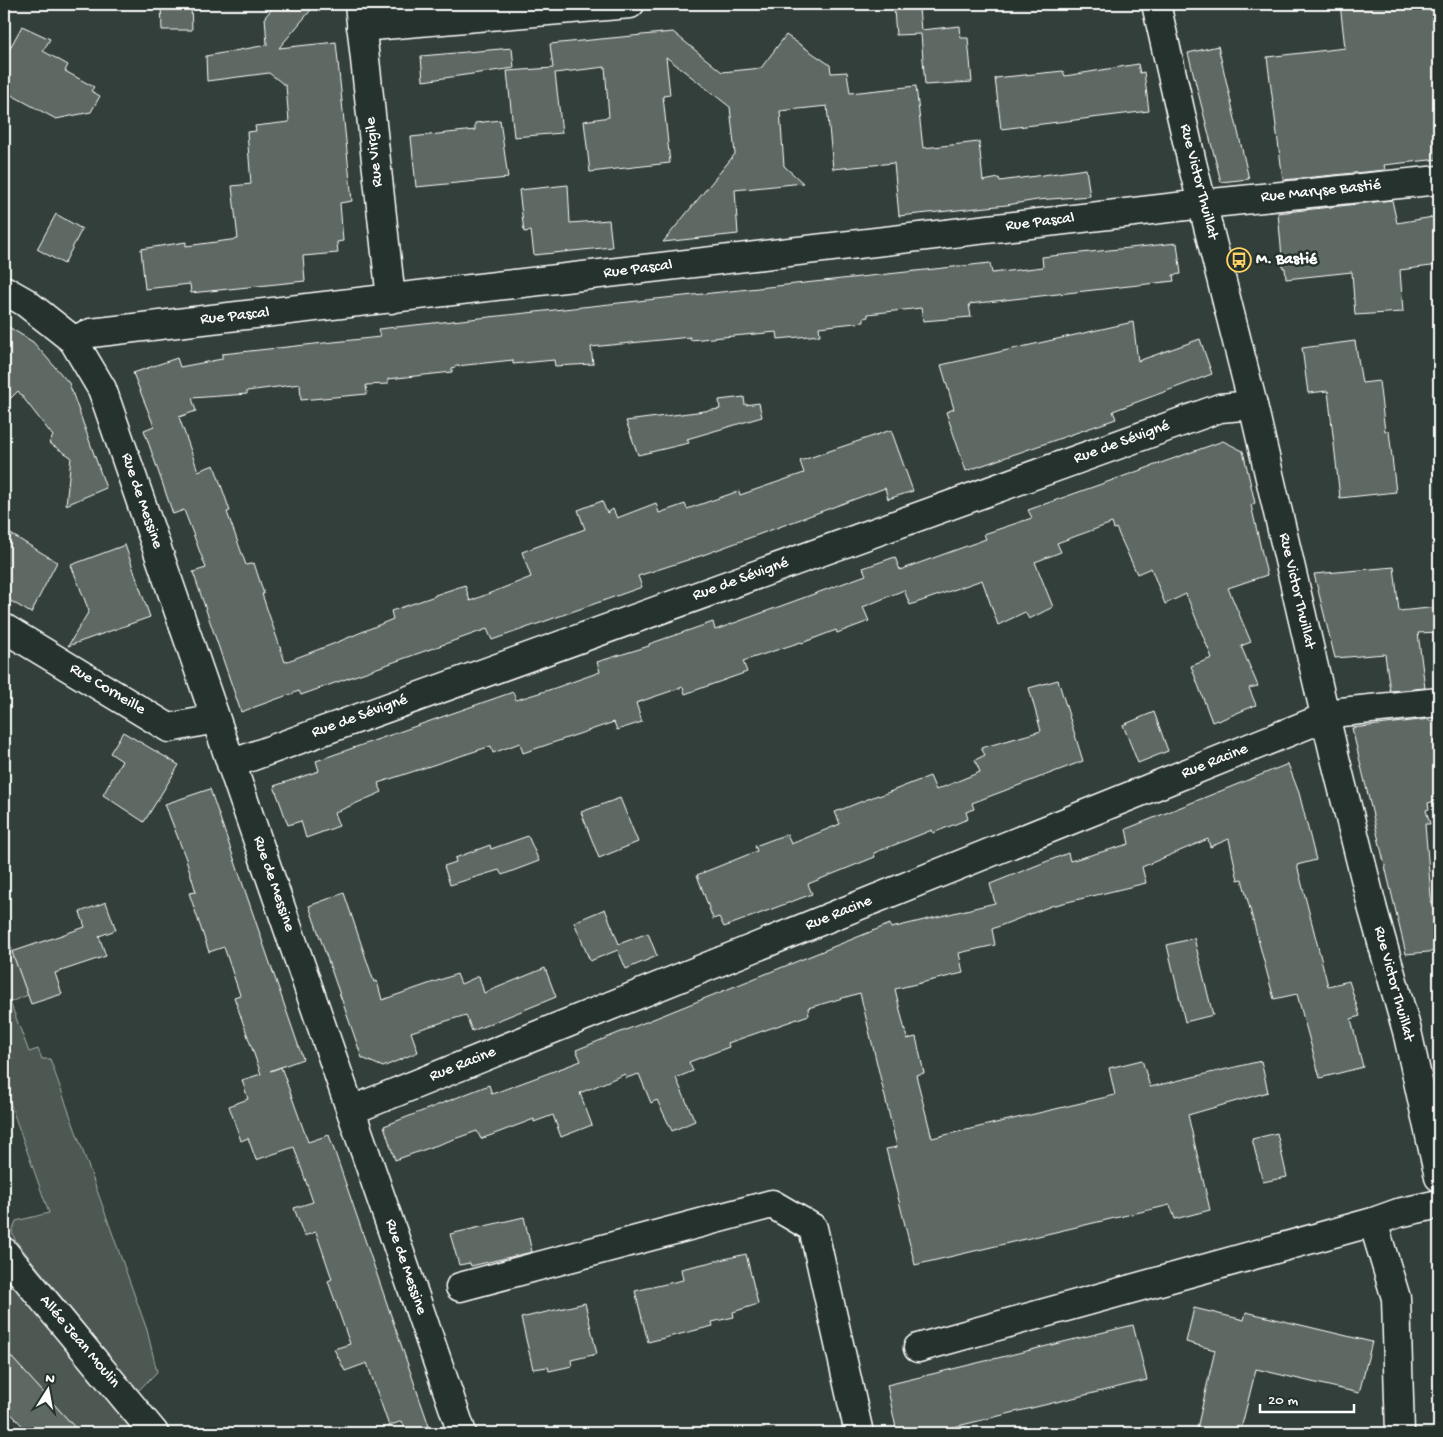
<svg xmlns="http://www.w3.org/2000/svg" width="1443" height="1437" viewBox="0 0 1443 1437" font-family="'Gochi Hand',sans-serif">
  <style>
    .green { fill: #4d5853; stroke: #a6aca9 }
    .building { fill: #5f6964; stroke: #fff }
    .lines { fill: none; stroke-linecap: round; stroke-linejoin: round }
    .minor-casing { stroke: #fff; stroke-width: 31 }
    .minor { stroke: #26332d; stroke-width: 28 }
    .labels { text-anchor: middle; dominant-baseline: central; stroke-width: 5; stroke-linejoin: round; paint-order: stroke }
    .street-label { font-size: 16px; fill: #fff; stroke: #26332d }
    .poi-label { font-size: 16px; font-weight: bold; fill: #fff; stroke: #26332d; text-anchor: start }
  </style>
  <rect width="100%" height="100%" fill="#333f3a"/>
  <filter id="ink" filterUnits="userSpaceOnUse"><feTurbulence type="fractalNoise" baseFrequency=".02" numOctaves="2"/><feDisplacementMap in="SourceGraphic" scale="10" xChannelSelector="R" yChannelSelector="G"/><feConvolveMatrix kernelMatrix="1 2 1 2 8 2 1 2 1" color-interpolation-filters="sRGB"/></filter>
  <g filter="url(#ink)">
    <path class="green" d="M4,927L28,995L10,1002L29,1052L38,1049L42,1059H50L147,1330L157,1372L138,1391L15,1240L12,1232L16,1221L49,1213L4,1086Z
      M4,1266L130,1424V1431L123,1433H80L4,1349Z"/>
    <path class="building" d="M161,4H191L192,30H162Z
      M276,4H316L279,48L336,42L352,201L340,203L343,241L337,242L338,253L303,256L305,281L191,293L190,284L145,289L141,249L186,242V246L238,239L232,186L251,184L247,132L256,131L255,126L289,122L286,86L269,73L207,81L206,56L267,45L265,17Z
      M1340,4H1439V159L1384,165L1385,170L1283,180L1267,57L1345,48Z
      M919,8L921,30L960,26L961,38H968L972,82L925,85L921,34L896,35L894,10Z
      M22,26L50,39L43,51L68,65L65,71L94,87L91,91L100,96L91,112L56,119L4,91V59Z
      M673,32L722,72L761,68L786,35L830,65L831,73L847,72L850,93L916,86L923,148L979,142L983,181L999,178L1000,181L1086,169L1090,196L1037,200L1007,205L899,216L894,163L833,169L827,106L780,111L784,166L803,183L735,190L738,234L663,242L735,154L730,107L666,57L670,95L663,96L670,163L590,172L584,121L609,117L605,67L555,73L562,133L514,137L507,71L553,68L550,44Z
      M1218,46L1249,179L1221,182L1188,53Z
      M512,48L514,68L423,81L421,56Z
      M1138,64L1140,73L1144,72L1149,111L1001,129L995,78L1063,71L1065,76Z
      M500,120L508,178L416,187L411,137L475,130V123Z
      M568,185L570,223L609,220L612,247L534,255L531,231L524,232L519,190Z
      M1392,200L1397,223L1439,216V265L1400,270L1403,312L1355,315L1352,272L1286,279L1285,268H1283L1278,213Z
      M56,214L82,229L64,264L37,249Z
      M1177,243L1181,274L1173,275L1174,281L969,304L971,317L923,321L921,308L868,314V317L864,318V322L819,327L820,335L778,339L777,332L690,340V337L591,347L593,364L555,366L554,360L513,364V360L457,366L452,368V372L388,379V384L366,385L367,394L301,400L300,384L247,391V394L192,398L196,411L179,417L198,471L214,465L230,511L227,512L246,565L254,563L264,594H262L285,662L333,644L393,619L391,611L435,596V595L465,585L470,601L531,577L522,552L585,529L578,510L602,501L607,513L613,509L617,518L656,503L659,513L685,504L687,509L739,491L740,495L804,473L800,461L891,430L913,491L888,499L885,488L703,555L638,576L642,587L492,640L487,629L301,695L299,691L241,712L193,572L206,568L184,510L173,514L144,430L154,426L133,373L177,358L180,367L222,359V354L380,337L378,329L990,263L992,273L1043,267L1042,257Z
      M1133,322L1138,361L1200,339L1212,374L1113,411L1116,419L966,471L946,412L954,409L941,365Z
      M4,324L33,342L69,383L106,488L66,505L71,457L49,443L53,436L18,391L4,405Z
      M1355,341L1362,383L1379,381L1385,431H1389L1396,492L1340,498L1328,391L1308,393L1302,348Z
      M744,397L745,405L759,403L762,417L687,439L689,443L638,455L626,421L720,409L719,400Z
      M1223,441L1243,451L1255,503L1251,505L1267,575L1228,588L1251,642L1241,646L1258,686L1249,688L1256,705L1218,721L1217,720L1212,722L1191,666L1212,658L1186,594L1165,604L1151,568L1137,574L1116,528L1114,529L1112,523L1057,543L1061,552L1035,562L1053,607L1029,619L1025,612L998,625L982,580L910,605L904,590L863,607L869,621L837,633L836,630L802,643L801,642L743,661L747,672L685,694L683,687L636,703L642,722L617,730L614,722L523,753L520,743L493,753L491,746L378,783L382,792L334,813L339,826L306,838L301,821L288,825L274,786L319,771L316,761L513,692L516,700L552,689L600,672L597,662L649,646V644L713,622L715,630L866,575L863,568L895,557L900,570L986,539L984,534L1032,518L1028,510Z
      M4,530L57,562L31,613L4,597Z
      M125,545L150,617L68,646L89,611L71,565Z
      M1394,567L1399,611L1439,607V632L1418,633L1425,688L1390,691L1385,654L1335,658L1314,574Z
      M1058,680L1083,761L972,803L974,809L966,812L968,819L933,833L932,830L874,853L875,857L808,884L812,894L724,927L719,917L713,919L697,875L757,851L755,846L787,834L791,844L840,824L835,812L878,795L879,796L930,776L936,790L980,772L975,760L985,755L981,748L1041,731L1029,688Z
      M1154,712L1168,751L1138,763L1123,725Z
      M1429,719V721L1439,720V800L1428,803L1429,809L1426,810L1430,824H1425L1432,908H1439V951L1406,954L1352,728Z
      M123,732L179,765L144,822L103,795L122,761L110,753Z
      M1288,764L1299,793L1316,860L1297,865L1328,986L1349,981L1360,1016L1351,1019L1363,1067L1320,1078L1297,994L1274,999L1242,879L1238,880L1229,839L1210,847L1208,839L1142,867L1146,883L1051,906L992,929L995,945L959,953L963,973L895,989L907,1039L916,1037L924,1073L916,1075L932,1138L1115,1095L1109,1068L1142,1060L1150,1087L1261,1061L1268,1092L1188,1115L1210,1210L1175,1219L1170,1205L915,1265L886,1149L897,1147L860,993L808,1008L809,1015L728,1043L729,1047L689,1062L693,1071L676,1078L695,1121L672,1131L657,1100L651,1103L639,1074L626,1078L625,1074L580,1093L592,1125L561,1137L553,1115L534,1122V1119L481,1139L477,1131L395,1160L384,1126L489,1085L492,1094L581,1061L576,1050L890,924L891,928L995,903L990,884L1068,853L1070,861L1129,844L1126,829Z
      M210,789L303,1059L270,1071L281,1067L308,1142L329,1135L429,1426L409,1433H407L402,1421L389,1426L367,1363L345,1371L334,1349L350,1344L328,1281L332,1279L316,1232L304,1236L294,1208L313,1202L294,1147L256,1160L248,1138L241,1141L229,1106L248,1099L242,1080L261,1074L234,997L240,995L224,947L209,952L189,893L196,892L186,859L165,804Z
      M620,798L638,842L599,858L581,812Z
      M528,836L539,861L502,875L499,870L450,885L444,866L456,862L455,858L490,845L491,849Z
      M344,893L374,982L377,981L382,1000L457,974L461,984L479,976L484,993L545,968L556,997L472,1031L466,1015L411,1032L418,1052L383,1067L362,1058L309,906Z
      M106,902L116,930L99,936L106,956L55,973L62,994L31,1004L12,952L85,927L80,912Z
      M605,909L619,944L648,933L657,956L626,969L618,950L590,961L574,922Z
      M1194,938L1213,1015L1185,1022L1167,945Z
      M1277,1133L1287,1177L1263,1182L1252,1139Z
      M524,1217L532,1252L471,1266L470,1263L459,1265L450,1234Z
      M746,1254L758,1304L733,1312L734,1317L712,1322L713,1326L648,1342L635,1291L683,1280L681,1269Z
      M585,1303L597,1354L571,1360L572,1366L549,1371L548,1367L533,1369L521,1318Z
      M1194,1308L1244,1320L1246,1312L1372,1342L1359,1393L1256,1369L1240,1433H1196L1215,1350L1186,1342Z
      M1133,1325L1147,1380L929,1433H897L887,1385Z
      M4,1349L80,1433H29L4,1406Z"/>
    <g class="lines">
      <g class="minor-casing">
        <path id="minor" d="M359,4L391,299
          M1156,4L1192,163L1253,405L1335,758L1373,910L1407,1031L1439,1177
          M361,27L630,4
          M4,290L25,302L73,340L102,389C221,737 343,1085 462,1433
          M73,340L91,333L1203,204L1439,180
          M4,628L169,728L215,719
          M231,764L1220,408L1253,405
          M352,1110L1326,717L1341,712L1439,702
          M1373,1222L1396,1298L1400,1433
          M4,1252L154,1433
          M460,1287L772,1204L813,1228L859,1433
          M918,1348L1373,1222L1398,1213L1439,1204"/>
      </g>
      <use href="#minor" class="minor"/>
    </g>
  </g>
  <defs>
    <g id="bus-ring" transform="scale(1.25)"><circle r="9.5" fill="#26332d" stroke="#ffd166" stroke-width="1.5"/><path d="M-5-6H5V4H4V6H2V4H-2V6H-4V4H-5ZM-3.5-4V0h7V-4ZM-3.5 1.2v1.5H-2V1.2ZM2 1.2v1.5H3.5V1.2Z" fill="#ffd166"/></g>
  </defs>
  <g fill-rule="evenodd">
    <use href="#bus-ring" x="1239" y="260"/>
  </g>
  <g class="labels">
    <g class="street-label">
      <text transform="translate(375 152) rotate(-96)">Rue Virgile</text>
      <text transform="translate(1198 182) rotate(76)">Rue Victor Thuillat</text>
      <text transform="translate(1321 192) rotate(-6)">Rue Maryse Bastié</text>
      <text transform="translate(1040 223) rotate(-7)">Rue Pascal</text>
      <text transform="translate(638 270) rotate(-7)">Rue Pascal</text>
      <text transform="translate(235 317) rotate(-6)">Rue Pascal</text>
      <text transform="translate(1122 443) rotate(-20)">Rue de Sévigné</text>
      <text transform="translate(141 501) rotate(71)">Rue de Messine</text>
      <text transform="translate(741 580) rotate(-20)">Rue de Sévigné</text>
      <text transform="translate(1296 591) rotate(77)">Rue Victor Thuillat</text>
      <text transform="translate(107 690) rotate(31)">Rue Corneille</text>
      <text transform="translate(360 717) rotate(-20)">Rue de Sévigné</text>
      <text transform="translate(1215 762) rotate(-22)">Rue Racine</text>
      <text transform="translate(273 884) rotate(71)">Rue de Messine</text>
      <text transform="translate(839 914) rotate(-22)">Rue Racine</text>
      <text transform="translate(1393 984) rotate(75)">Rue Victor Thuillat</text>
      <text transform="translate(463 1065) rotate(-22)">Rue Racine</text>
      <text transform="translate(405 1267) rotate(71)">Rue de Messine</text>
      <text transform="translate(79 1342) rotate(50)">Allée Jean Moulin</text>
    </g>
    <g class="poi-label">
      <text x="1256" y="260">M. Bastié</text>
    </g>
  </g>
  <rect width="1443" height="1437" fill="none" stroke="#26332d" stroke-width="20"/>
  <rect x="10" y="10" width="1423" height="1417" fill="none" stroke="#fff" stroke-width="2" filter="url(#ink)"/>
  <g transform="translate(48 1390) rotate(11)" stroke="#26332d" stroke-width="4" paint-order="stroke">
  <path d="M0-4L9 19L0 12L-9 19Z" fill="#ffffff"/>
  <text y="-8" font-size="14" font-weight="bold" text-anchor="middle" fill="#ffffff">N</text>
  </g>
  <path d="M1260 1404v8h94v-8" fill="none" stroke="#ffffff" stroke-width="2.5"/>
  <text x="1268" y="1404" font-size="15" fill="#ffffff" stroke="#26332d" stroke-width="4" paint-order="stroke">20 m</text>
</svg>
